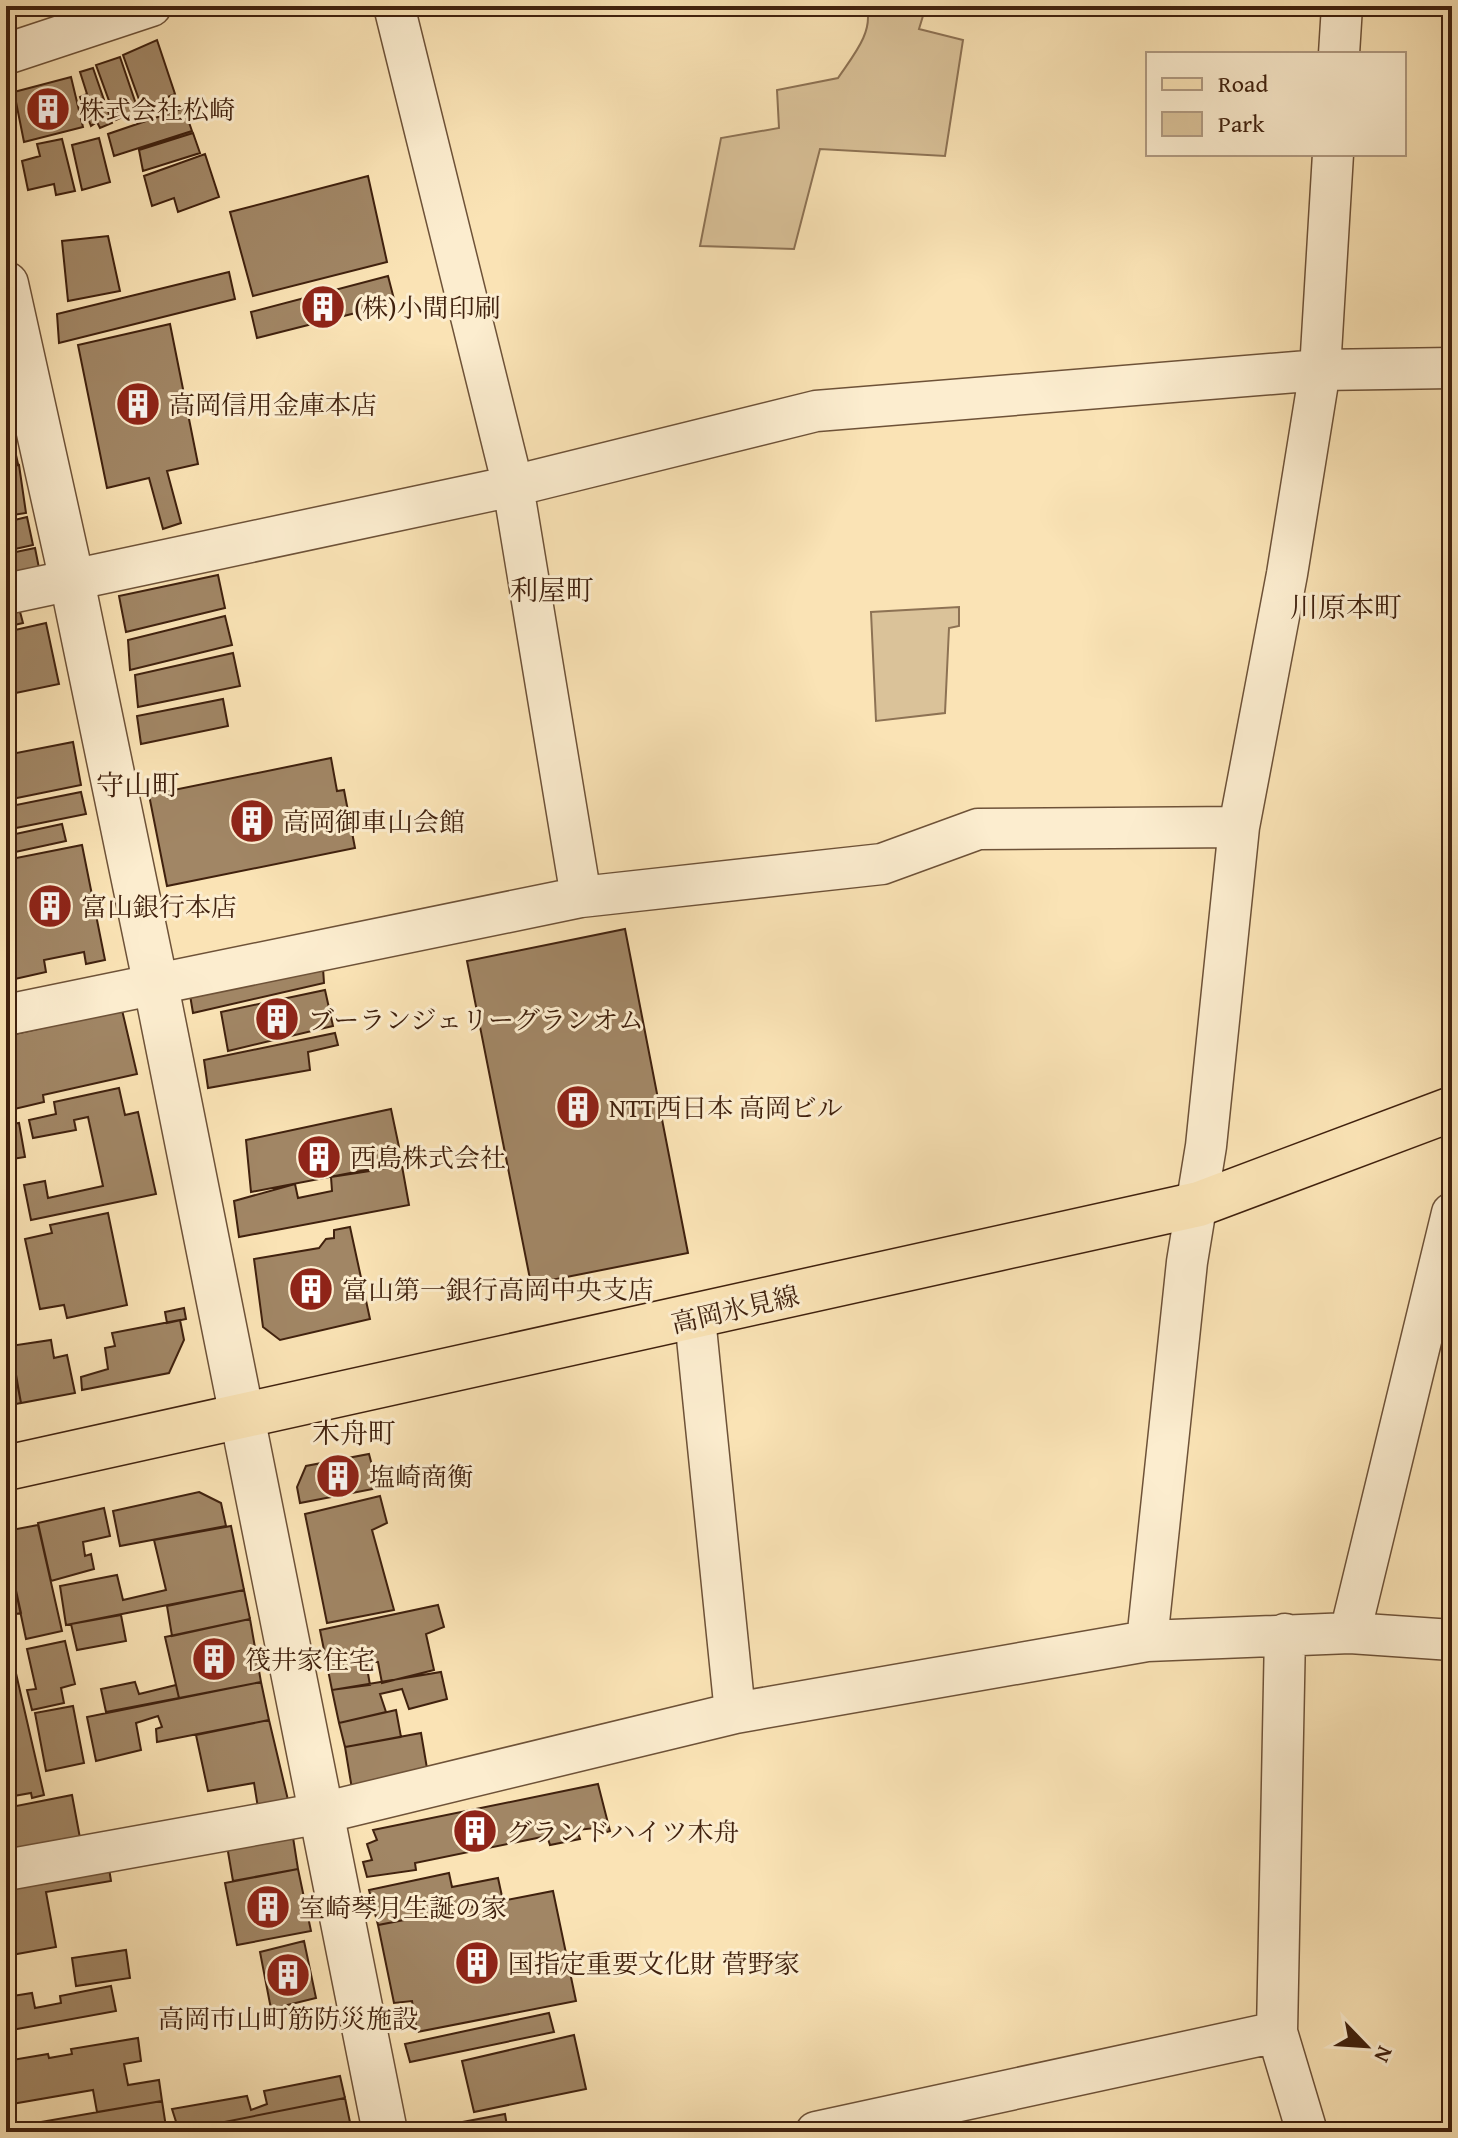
<svg xmlns="http://www.w3.org/2000/svg" width="1458" height="2138" viewBox="0 0 1458 2138" font-family="'Gentium Book Plus','Noto Serif JP',serif">
  <style>
    .green { fill: #dac299; stroke: #8d7254; stroke-width: 2 }
    .building { fill: #a18665; stroke: #40210e; stroke-width: 2 }
    .lines { fill: none; stroke-linecap: round; stroke-linejoin: round }
    .minor-casing { stroke: #6e5238; stroke-width: 43 }
    .tertiary-casing { stroke: #6e5238; stroke-width: 47 }
    .primary-casing { stroke: #40210e; stroke-width: 47 }
    .minor { stroke: #fcedcf; stroke-width: 40 }
    .tertiary { stroke: #fcedcf; stroke-width: 44 }
    .primary { stroke: #fae3b5; stroke-width: 44 }
    .labels { text-anchor: middle; dominant-baseline: central; stroke-width: 6; stroke-linejoin: round; paint-order: stroke }
    .poi-label { font-size: 26px; fill: #40210e; stroke: #fcedcf; text-anchor: start }
    .street-label { font-size: 26px; fill: #40210e; stroke: #fcedcf }
    .neighbourhood-label { font-size: 28px; fill: #40210e; stroke: #fcedcf }
  </style>
  <rect width="100%" height="100%" fill="#fae3b5"/>
  <filter id="stains"><feTurbulence type="fractalNoise" baseFrequency=".0025" numOctaves="4"/><feColorMatrix values="0 0 0 0 .2 0 0 0 0 .09 0 0 0 0 .02 0 0 0 .5 -.17"/></filter>
  <radialGradient id="worn" r=".72"><stop offset=".6" stop-color="#630" stop-opacity="0"/><stop offset="1" stop-color="#630" stop-opacity=".3"/></radialGradient>
  <path class="green" d="M866,6H926L919,29L963,40L945,156L820,149L794,249L700,246L721,138L779,128L777,90L838,78C852,57 875,31 866,6Z
    M959,607V626L949,628L945,713L876,721L871,612Z"/>
  <path class="building" d="M157,40L175,94L142,108L123,55Z
    M120,57L138,110L116,120L96,65Z
    M93,68L112,123L100,128L97,122L91,126L80,97L87,94L80,72Z
    M71,77L83,127L24,142L14,92Z
    M184,108L192,131L114,156L108,134Z
    M193,133L200,153L143,171L139,150Z
    M99,138L110,182L82,190L72,145Z
    M62,139L75,191L56,195L54,184L28,190L22,161L40,156L37,144Z
    M205,154L219,197L178,212L174,198L152,206L144,176Z
    M368,176L387,262L253,296L230,212Z
    M108,236L120,291L68,301L62,241Z
    M229,272L235,299L59,343L57,314Z
    M388,276L395,303L257,338L251,312Z
    M170,324L198,464L167,471L181,523L163,529L149,478L107,488L78,345Z
    M11,433L18,464L6,466V434Z
    M19,465L26,513L6,516V467Z
    M27,517L33,545L6,551V522Z
    M35,548L40,573L6,580V554Z
    M218,575L225,608L126,632L119,596Z
    M19,608L23,623L6,627V611Z
    M225,616L232,645L130,670L128,640Z
    M46,623L59,684L6,695V632Z
    M233,653L240,686L138,707L135,675Z
    M223,699L228,726L141,744L137,716Z
    M73,742L81,785L7,800L6,755Z
    M331,758L337,791L344,790L355,848L167,886L149,795Z
    M81,792L86,814L6,830V807Z
    M62,824L66,841L6,854V836Z
    M82,845L105,960L86,964L84,952L44,960L46,972L6,981V860Z
    M625,929L688,1253L531,1284L467,961Z
    M323,968L324,983L193,1013L190,995Z
    M325,990L333,1026L228,1051L221,1012Z
    M122,1010L137,1074L43,1095L44,1102L6,1111V1036Z
    M335,1033L338,1045L308,1052L310,1070L208,1088L204,1060Z
    M119,1088L125,1115L138,1112L156,1194L31,1220L24,1185L45,1181L48,1198L103,1186L88,1117L74,1120L76,1130L33,1138L29,1120L56,1114L54,1102Z
    M391,1109L399,1147L389,1149L392,1165L251,1192L246,1140Z
    M19,1123L25,1157L6,1160V1125Z
    M402,1166L409,1205L239,1237L234,1201L295,1184L298,1198L332,1191L331,1177Z
    M108,1213L127,1305L67,1318L64,1305L40,1309L25,1239L52,1233L50,1225Z
    M350,1227L370,1319L280,1340L263,1327L254,1259L319,1248L326,1239L334,1238V1230Z
    M184,1308L186,1319L167,1323L165,1312Z
    M180,1320L184,1340L169,1373L82,1390L81,1377L108,1369L105,1348L115,1346L112,1333Z
    M51,1340L54,1358L67,1355L75,1393L21,1403L10,1346Z
    M10,1341L21,1403L6,1406V1342Z
    M369,1454L378,1488L300,1503L297,1487L306,1466Z
    M199,1492L221,1503L226,1526L120,1546L113,1511Z
    M380,1496L387,1523L372,1530L394,1610L327,1623L305,1514Z
    M104,1508L110,1536L83,1542L85,1556L91,1554L94,1569L51,1581L38,1523Z
    M38,1525L62,1631L26,1639L11,1568L6,1569V1531Z
    M231,1526L244,1590L66,1625L60,1586L117,1575L123,1600L166,1590L154,1540Z
    M11,1568L21,1613L6,1616V1569Z
    M244,1590L250,1619L172,1636L167,1606Z
    M438,1605L444,1627L426,1634L434,1670L382,1683L378,1662H366L370,1685L332,1690L320,1630Z
    M121,1615L126,1641L77,1650L71,1624Z
    M6,1616L15,1650L6,1651Z
    M250,1619L261,1682L179,1698L165,1637Z
    M65,1641L75,1684L61,1688L64,1703L32,1710L27,1690L36,1689L27,1649Z
    M12,1656L44,1795L32,1798L31,1793L8,1797L6,1786V1657Z
    M441,1672L447,1699L409,1709L402,1689L380,1694L386,1712L339,1723L332,1690Z
    M135,1682L139,1694L176,1685L179,1698L106,1712L101,1689Z
    M261,1682L269,1720L157,1742L156,1729L162,1727L158,1716L136,1723L141,1750L96,1761L87,1717Z
    M73,1706L84,1763L46,1771L35,1713Z
    M396,1710L401,1737L345,1747L339,1723Z
    M269,1720L288,1800L258,1808L254,1783L208,1791L196,1735Z
    M421,1733L429,1780L353,1795L345,1747Z
    M598,1784L610,1831L597,1835L595,1828L577,1830L580,1839L550,1845L547,1836L415,1863L416,1870L367,1877L363,1862L372,1860L367,1844L377,1840L373,1830Z
    M72,1795L80,1838L15,1850L11,1832L6,1833V1808Z
    M292,1831L298,1869L233,1881L227,1846Z
    M108,1862L111,1881L46,1892L56,1947L6,1956V1879Z
    M298,1869L311,1931L237,1945L225,1883Z
    M449,1873L452,1887L498,1878L503,1901L378,1925L369,1890Z
    M553,1891L576,2001L417,2032L412,2001L394,2003L378,1925Z
    M304,1941L316,1998L271,2009L260,1952Z
    M126,1950L130,1978L76,1986L72,1958Z
    M111,1986L116,2011L6,2031V1997L32,1993L35,2008L61,2003L60,1996Z
    M549,2013L554,2032L410,2062L405,2044Z
    M574,2035L586,2089L474,2112L462,2061Z
    M138,2038L141,2061L124,2064L128,2085L159,2080L162,2101L97,2112L93,2090L6,2105V2061L48,2054L49,2058L72,2054L71,2049Z
    M340,2076L345,2098L179,2131L172,2109L247,2096L251,2110L267,2104L264,2091Z
    M345,2098L352,2132H174Z
    M162,2101L166,2127L135,2132H6V2128Z
    M505,2114L508,2132H421L420,2130Z"/>
  <g class="lines">
    <g class="minor-casing">
      <path id="minor" d="M394,6L513,486L581,897
        M6,54L151,6
        M1339,54L1342,6
        M6,594L513,486L816,411L1320,370L1452,368
        M6,1015L581,897L882,864L978,829L1239,827
        M695,1318L735,1713
        M1350,1633L1452,1213
        M1285,1634L1277,2032L1307,2132
        M1147,1641L1187,1262L1206,1146L1239,827L1287,574L1320,370L1333,154
        M6,1870L322,1813L735,1713L1147,1641L1350,1633L1452,1640
        M816,2132L1277,2032"/>
    </g>
    <g class="tertiary-casing">
      <path id="tertiary" d="M6,284L72,581L156,986L385,2132"/>
    </g>
    <g class="primary-casing">
      <path id="primary" d="M6,1468L1199,1204L1452,1109"/>
    </g>
    <use href="#minor" class="minor"/>
    <use href="#tertiary" class="tertiary"/>
    <use href="#primary" class="primary"/>
  </g>
  <defs>
    <g id="building-disc" transform="scale(2.3)"><circle r="9.5" fill="#8f2418" stroke="#fcedcf"/><path d="M-4-6H4V6H1V3H-1V6H-4ZM-2.5-4.3h1.7v1.8h-1.7ZM.8-4.3h1.7v1.8H.8ZM-2.5-1h1.7V.8h-1.7ZM.8-1h1.7V.8H.8Z" fill="#fff"/></g>
  </defs>
  <g fill-rule="evenodd">
    <use href="#building-disc" x="48" y="109"/>
    <use href="#building-disc" x="323" y="307"/>
    <use href="#building-disc" x="138" y="404"/>
    <use href="#building-disc" x="252" y="821"/>
    <use href="#building-disc" x="50" y="906"/>
    <use href="#building-disc" x="277" y="1019"/>
    <use href="#building-disc" x="578" y="1107"/>
    <use href="#building-disc" x="319" y="1157"/>
    <use href="#building-disc" x="311" y="1289"/>
    <use href="#building-disc" x="338" y="1476"/>
    <use href="#building-disc" x="214" y="1659"/>
    <use href="#building-disc" x="475" y="1831"/>
    <use href="#building-disc" x="268" y="1907"/>
    <use href="#building-disc" x="477" y="1963"/>
    <use href="#building-disc" x="288" y="1975"/>
  </g>
  <g class="labels">
    <g class="poi-label">
      <text x="79" y="109">株式会社松崎</text>
      <text x="354" y="307">(株)小間印刷</text>
      <text x="169" y="404">高岡信用金庫本店</text>
      <text x="283" y="821">高岡御車山会館</text>
      <text x="81" y="906">富山銀行本店</text>
      <text x="308" y="1019">ブーランジェリーグランオム</text>
      <text x="609" y="1107">NTT西日本 高岡ビル</text>
      <text x="350" y="1157">西島株式会社</text>
      <text x="342" y="1289">富山第一銀行高岡中央支店</text>
      <text x="369" y="1476">塩崎商衡</text>
      <text x="245" y="1659">筏井家住宅</text>
      <text x="506" y="1831">グランドハイツ木舟</text>
      <text x="299" y="1907">室崎琴月生誕の家</text>
      <text x="508" y="1963">国指定重要文化財 菅野家</text>
      <text x="288" y="2018" text-anchor="middle">高岡市山町筋防災施設</text>
    </g>
    <g class="street-label">
      <text transform="translate(735 1309) rotate(-13)">高岡氷見線</text>
    </g>
    <g class="neighbourhood-label">
      <text x="552" y="589">利屋町</text>
      <text x="1346" y="606">川原本町</text>
      <text x="138" y="784">守山町</text>
      <text x="354" y="1432">木舟町</text>
    </g>
  </g>
  <rect width="1458" height="2138" fill="none" stroke="#fae3b5" stroke-width="32"/>
  <rect x="8" y="8" width="1442" height="2122" fill="none" stroke="#40210e" stroke-width="4"/>
  <rect x="16" y="16" width="1426" height="2106" fill="none" stroke="#40210e" stroke-width="2"/>
  <rect x="1146" y="52" width="260" height="104" fill="#fcedcf" stroke="#b19b82" stroke-width="2"/>
  <rect x="1162" y="78" width="40" height="12" fill="#fae3b5" stroke="#b19b82" stroke-width="2"/>
  <text x="1218" y="92" font-size="24" fill="#40210e">Road</text>
  <rect x="1162" y="112" width="40" height="24" fill="#dac299" stroke="#b19b82" stroke-width="2"/>
  <text x="1218" y="132" font-size="24" fill="#40210e">Park</text>
  <g transform="translate(1366 2046) rotate(115)" stroke="#fcedcf" stroke-width="6" paint-order="stroke">
  <path d="M0-6L14 30L0 20L-14 30Z" fill="#40210e"/>
  <text y="-12" font-size="22" font-weight="bold" text-anchor="middle" fill="#40210e">N</text>
  </g>
  <rect width="100%" height="100%" filter="url(#stains)"/>
  <rect width="100%" height="100%" fill="url(#worn)"/>
</svg>
